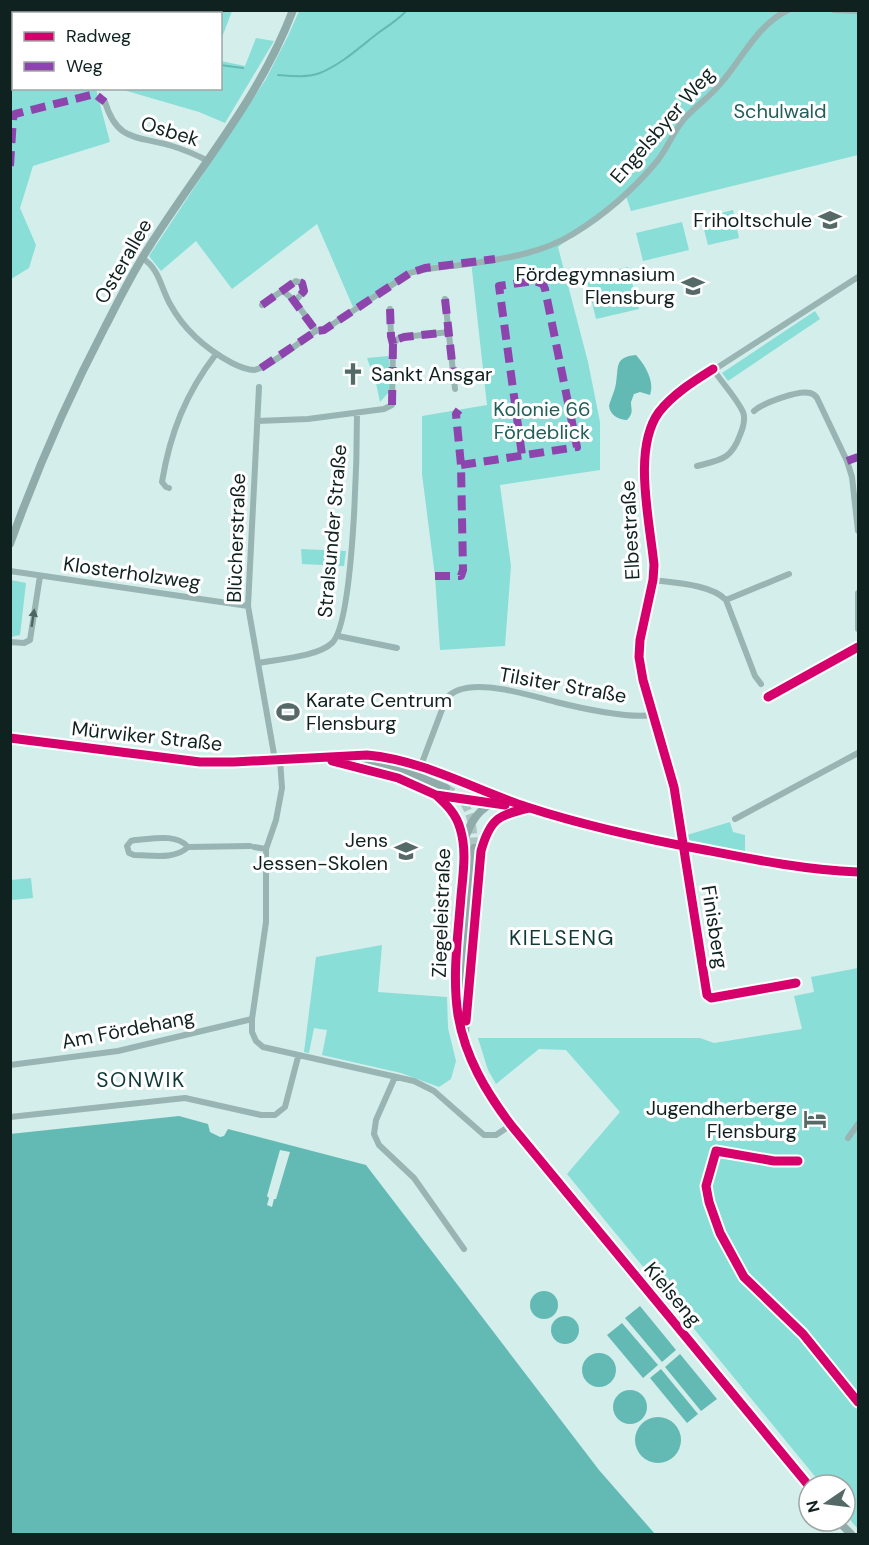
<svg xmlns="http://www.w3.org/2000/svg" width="869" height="1545" viewBox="0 0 869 1545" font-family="'DM Sans',sans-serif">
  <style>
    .green { fill: #89ded8 }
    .water { fill: #63bab4 }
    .pier { fill: #d4eeeb }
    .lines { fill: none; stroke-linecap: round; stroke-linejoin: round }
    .stream { stroke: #63bab4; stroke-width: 2 }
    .secondary-tunnel { stroke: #adc5c2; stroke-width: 8; stroke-dasharray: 8 4; stroke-linecap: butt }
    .street { stroke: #98b5b3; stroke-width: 6 }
    .secondary { stroke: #90acaa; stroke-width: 8 }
    .quiet { stroke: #8e44ad; stroke-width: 8; stroke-dasharray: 15 8; stroke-linecap: butt }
    .cycleway-casing { stroke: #fff; stroke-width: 13 }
    .cycleway { stroke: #d6006c; stroke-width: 9 }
    .oneway { fill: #4d6462 }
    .labels { text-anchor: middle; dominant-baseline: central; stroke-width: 6; stroke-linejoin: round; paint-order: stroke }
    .park-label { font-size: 20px; fill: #225e5a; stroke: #fff }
    .street-label { font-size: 20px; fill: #102220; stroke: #fff }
    .poi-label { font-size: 20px; fill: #102220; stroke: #fff; text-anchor: end }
    .neighbourhood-label { font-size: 21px; letter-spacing: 1.5px; fill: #0f3a37; stroke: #fff }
  </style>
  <rect width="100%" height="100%" fill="#d4eeeb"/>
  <path class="green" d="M115,11H232L221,40L220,14H116Z
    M299,11H858V155L631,211L626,196L558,247L588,362L600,422V470L500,485L511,566L505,646L440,650L435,576L422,474V416L487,405L471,261L423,266L411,270L353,307L317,224L232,289L196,241L161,271L149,256L266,79L288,36Z
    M256,38L274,41L225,123L199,112L120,89L220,88L221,61L245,66Z
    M13,47L14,88L96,89L110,142L33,166L20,208L36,245L29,268L11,279L10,49Z
    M733,210L739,238L708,245L701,218Z
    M682,222L689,250L643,261L636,233Z
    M628,267L639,309L596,319L586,277Z
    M815,311L820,319L728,381L722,373Z
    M389,356L390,393L387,394L380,402L376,383L367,358Z
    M301,549L346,551L344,566L302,564Z
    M11,580L26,583L20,635L11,637Z
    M730,822L733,832L745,835V852L688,840L687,835Z
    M31,878L33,898L11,900V880Z
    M382,945L378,992L447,997L448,1028L456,1061L451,1079L439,1087L401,1073L322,1055L327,1030L314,1028L309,1053L304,1052L316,957Z
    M858,968V1529L845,1514V1485H822L567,1174L620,1112L566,1050L539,1049L496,1084L488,1070L478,1038H700L714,1043L802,1029L794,996L814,992L811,977Z"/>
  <path class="water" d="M636,355C645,365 655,381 650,395L640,392L634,394L631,402C631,410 634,412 627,420C619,420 610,415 609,406C611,398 615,391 616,383C619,367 614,357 636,355Z
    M179,1116L208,1124L210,1132L220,1137L224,1136L228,1129L366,1165L599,1470L655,1534H11L10,1134Z
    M530 1305a14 14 0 1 1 28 0a14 14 0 1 1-28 0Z
    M640,1306L676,1350L662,1362L625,1318Z
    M551 1330a14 14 0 1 1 28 0a14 14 0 1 1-28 0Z
    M622,1323L658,1365L643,1378L607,1335Z
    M582 1370a17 17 0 1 1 34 0a17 17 0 1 1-34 0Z
    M680,1354L717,1399L701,1411L665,1367Z
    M661,1369L698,1414L687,1423L650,1378Z
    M613 1407a17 17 0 1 1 34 0a17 17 0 1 1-34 0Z
    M635 1440a23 23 0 1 1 46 0a23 23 0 1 1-46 0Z"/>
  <path class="pier" d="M280,1150L290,1152L276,1199H274L272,1207L267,1205L269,1198L267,1196Z"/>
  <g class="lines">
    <path class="stream" d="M220,65L243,68
      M10,67L14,65
      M278,75C291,76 307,78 320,73C342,64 360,47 378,33C388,26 398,20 407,10"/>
    <path class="secondary-tunnel" d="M446,788C471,800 473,823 474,848"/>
    <path class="street" d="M834,10L858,11
      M105,102C117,141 136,136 169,145C182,149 195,154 208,161
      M142,258C159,268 161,288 170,304C184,330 206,349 232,363C238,366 247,370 254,370C269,368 302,340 316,331L324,330L410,273C429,267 449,267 468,264C503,259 543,253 573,234C604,215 635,188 658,160C668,147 674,130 685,118C696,106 711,96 721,83C743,58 756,26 788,10
      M283,291L295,301L316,331
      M445,299L455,389
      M262,305L296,281L302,283L304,291L295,301
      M390,309L391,336L393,344
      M259,387L248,606L275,760
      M754,411C763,403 798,390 810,393C814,394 815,395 817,398L847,461L852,477L858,531
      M257,421L308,419L384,409L392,405L393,344L398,339L404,337L449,332
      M697,466C720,460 731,460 740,435C743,428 746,420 743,412C736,397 722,383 713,369
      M169,488L166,487L162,482C170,433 186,393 216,354
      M10,571L248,606
      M653,580C673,583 711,584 726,600L755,676L761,684
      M858,593V629
      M726,600L789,574
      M338,636L397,648
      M10,642L24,643L30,640L40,576
      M258,663C279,659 317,657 332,643C354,622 357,451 357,413
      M280,760L282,788L276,820L266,849V922L252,1019V1032L256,1041L263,1047L414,1081L434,1091L484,1135H496L511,1125
      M420,768L446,699C465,673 531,696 556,702C580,708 630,719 652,715
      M735,819L858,753
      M188,847C177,833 151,839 135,840L131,841L127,846L129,853L134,855C151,855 175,860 188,847L250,846
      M254,847L266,849
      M796,983L711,998L707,995L674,787L643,680L639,657L640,640L653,580L654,565C650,524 635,459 653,422C660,409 671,400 681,391L858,277
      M10,1065L118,1051L252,1019
      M395,1077L376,1120L374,1134L379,1145L414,1178L464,1249
      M10,1117L185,1098L261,1115H275L285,1107L298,1057
      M848,1138L858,1124"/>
    <path class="secondary" d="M10,544C37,469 68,398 105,327C119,300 132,273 149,247C198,169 260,98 293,10
      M10,738L200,762H234L367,755C423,760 475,790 527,807C585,826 645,839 705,850C756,860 806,870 858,872
      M363,758L412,774L446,788
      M327,760L398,778L436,795L514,806
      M436,795C447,805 456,814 460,828C467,850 463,874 461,896C458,936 452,976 458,1015C465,1057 486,1092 511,1125L809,1486
      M463,843C469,827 475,812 491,804
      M462,1003L464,957L474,848
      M465,1033L481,851C490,819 498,815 529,808
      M838,1521L851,1534"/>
    <path class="quiet" d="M10,166L13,118L15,114L95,94L105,102
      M291,297L316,331
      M445,299L455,389
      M262,305L296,281L302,283L304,291L295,301
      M390,309L391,336L393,344
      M261,368L316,331L324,330L410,273L425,268L495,259
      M392,405L393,344L398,339L404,337L449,332
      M847,461L858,457
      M461,465L577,447L545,289L543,284L534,281L499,286L522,455
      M435,576H461L463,570L461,465L456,414L459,410"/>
    <g class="cycleway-casing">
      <path id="cycleway" d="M713,369C694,381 673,394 659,412C632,449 650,522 654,565L653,580L640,640L639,657L643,680L674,787L707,995L711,998L796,983
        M768,697L858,647
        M10,738L200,762H234L367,755C423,760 475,790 527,807C585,826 645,839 705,850C756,860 806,870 858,872
        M332,761L398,778L436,795L505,805
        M436,795C447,805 456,814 460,828C467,850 463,874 461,896C458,936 452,976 458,1015C465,1057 486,1092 511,1125L809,1486
        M466,1021L481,851C490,819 498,815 529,808
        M798,1161H774L716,1151L706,1186L709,1202L720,1233L744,1277L803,1334L858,1402"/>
    </g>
    <use href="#cycleway" class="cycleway"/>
  </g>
  <defs><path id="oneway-solid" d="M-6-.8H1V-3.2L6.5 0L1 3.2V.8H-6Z" transform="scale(1.5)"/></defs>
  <use class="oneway" href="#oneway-solid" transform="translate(33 618) rotate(-81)"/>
  <defs>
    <g id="school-bare" transform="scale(1.8)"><path d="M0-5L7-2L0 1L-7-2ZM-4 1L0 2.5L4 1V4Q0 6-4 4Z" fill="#556967" stroke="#fff" stroke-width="2.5" paint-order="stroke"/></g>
    <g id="church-bare" transform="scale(1.8)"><path d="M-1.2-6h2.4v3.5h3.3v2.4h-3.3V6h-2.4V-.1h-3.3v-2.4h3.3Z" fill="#556967" stroke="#fff" stroke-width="2.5" paint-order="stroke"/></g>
    <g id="stadium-bare" transform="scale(1.8)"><path d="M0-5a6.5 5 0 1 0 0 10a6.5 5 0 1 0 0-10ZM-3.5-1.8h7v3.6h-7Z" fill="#556967" stroke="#fff" stroke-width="2.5" paint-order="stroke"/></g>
    <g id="hotel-bare" transform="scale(1.8)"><path d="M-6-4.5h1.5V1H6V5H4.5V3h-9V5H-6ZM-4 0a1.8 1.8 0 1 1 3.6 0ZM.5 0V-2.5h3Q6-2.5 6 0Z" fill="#556967" stroke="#fff" stroke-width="2.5" paint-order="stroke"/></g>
  </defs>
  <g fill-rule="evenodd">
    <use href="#school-bare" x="830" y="220"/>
    <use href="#school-bare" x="693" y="286"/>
    <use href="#church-bare" x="353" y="374"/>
    <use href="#stadium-bare" x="288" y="712"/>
    <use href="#school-bare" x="406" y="851"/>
    <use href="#hotel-bare" x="815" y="1119"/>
  </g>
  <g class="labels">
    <g class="park-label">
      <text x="780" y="111">Schulwald</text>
      <text x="542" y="409">Kolonie 66<tspan x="542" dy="23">Fördeblick</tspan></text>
    </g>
    <g class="street-label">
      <text transform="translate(662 125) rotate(-49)">Engelsbyer Weg</text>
      <text transform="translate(170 131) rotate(17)">Osbek</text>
      <text transform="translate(123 261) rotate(-60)">Osterallee</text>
      <text transform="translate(630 530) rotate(-93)">Elbestraße</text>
      <text transform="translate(332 531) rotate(-85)">Stralsunder Straße</text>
      <text transform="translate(236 538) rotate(-88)">Blücherstraße</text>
      <text transform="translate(132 573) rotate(8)">Klosterholzweg</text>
      <text transform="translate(563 685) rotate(10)">Tilsiter Straße</text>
      <text transform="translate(147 736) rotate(6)">Mürwiker Straße</text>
      <text transform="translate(441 913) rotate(-88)">Ziegeleistraße</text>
      <text transform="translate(715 927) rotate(81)">Finisberg</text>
      <text transform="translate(128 1029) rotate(-11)">Am Fördehang</text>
      <text transform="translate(673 1294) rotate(50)">Kielseng</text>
    </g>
    <g class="poi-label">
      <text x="812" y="220">Friholtschule</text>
      <text x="675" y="274">Fördegymnasium<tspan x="675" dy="23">Flensburg</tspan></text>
      <text x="371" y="374" text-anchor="start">Sankt Ansgar</text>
      <text x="306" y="700" text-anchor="start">Karate Centrum<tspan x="306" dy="23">Flensburg</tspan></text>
      <text x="388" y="840">Jens<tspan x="388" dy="23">Jessen-Skolen</tspan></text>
      <text x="797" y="1108">Jugendherberge<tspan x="797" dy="23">Flensburg</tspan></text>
    </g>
    <g class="neighbourhood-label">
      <text x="562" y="938">KIELSENG</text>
      <text x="141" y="1080">SONWIK</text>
    </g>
  </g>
  <rect width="869" height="1545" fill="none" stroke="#102220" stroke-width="24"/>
  <rect x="12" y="12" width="210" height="78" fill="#ffffff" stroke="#9fa7a6" stroke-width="1.5"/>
  <rect x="24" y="32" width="30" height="9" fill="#d6006c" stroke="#9fa7a6" stroke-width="1.5"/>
  <text x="66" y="42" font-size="18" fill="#102220">Radweg</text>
  <rect x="24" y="62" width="30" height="9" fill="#8e44ad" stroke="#9fa7a6" stroke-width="1.5"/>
  <text x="66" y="72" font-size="18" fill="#102220">Weg</text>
  <g transform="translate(827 1503) rotate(256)"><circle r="28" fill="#ffffff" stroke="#9fa7a6" stroke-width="1.5"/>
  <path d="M0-4.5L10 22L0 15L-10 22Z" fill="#556967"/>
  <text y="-9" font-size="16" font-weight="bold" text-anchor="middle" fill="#102220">N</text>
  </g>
</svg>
